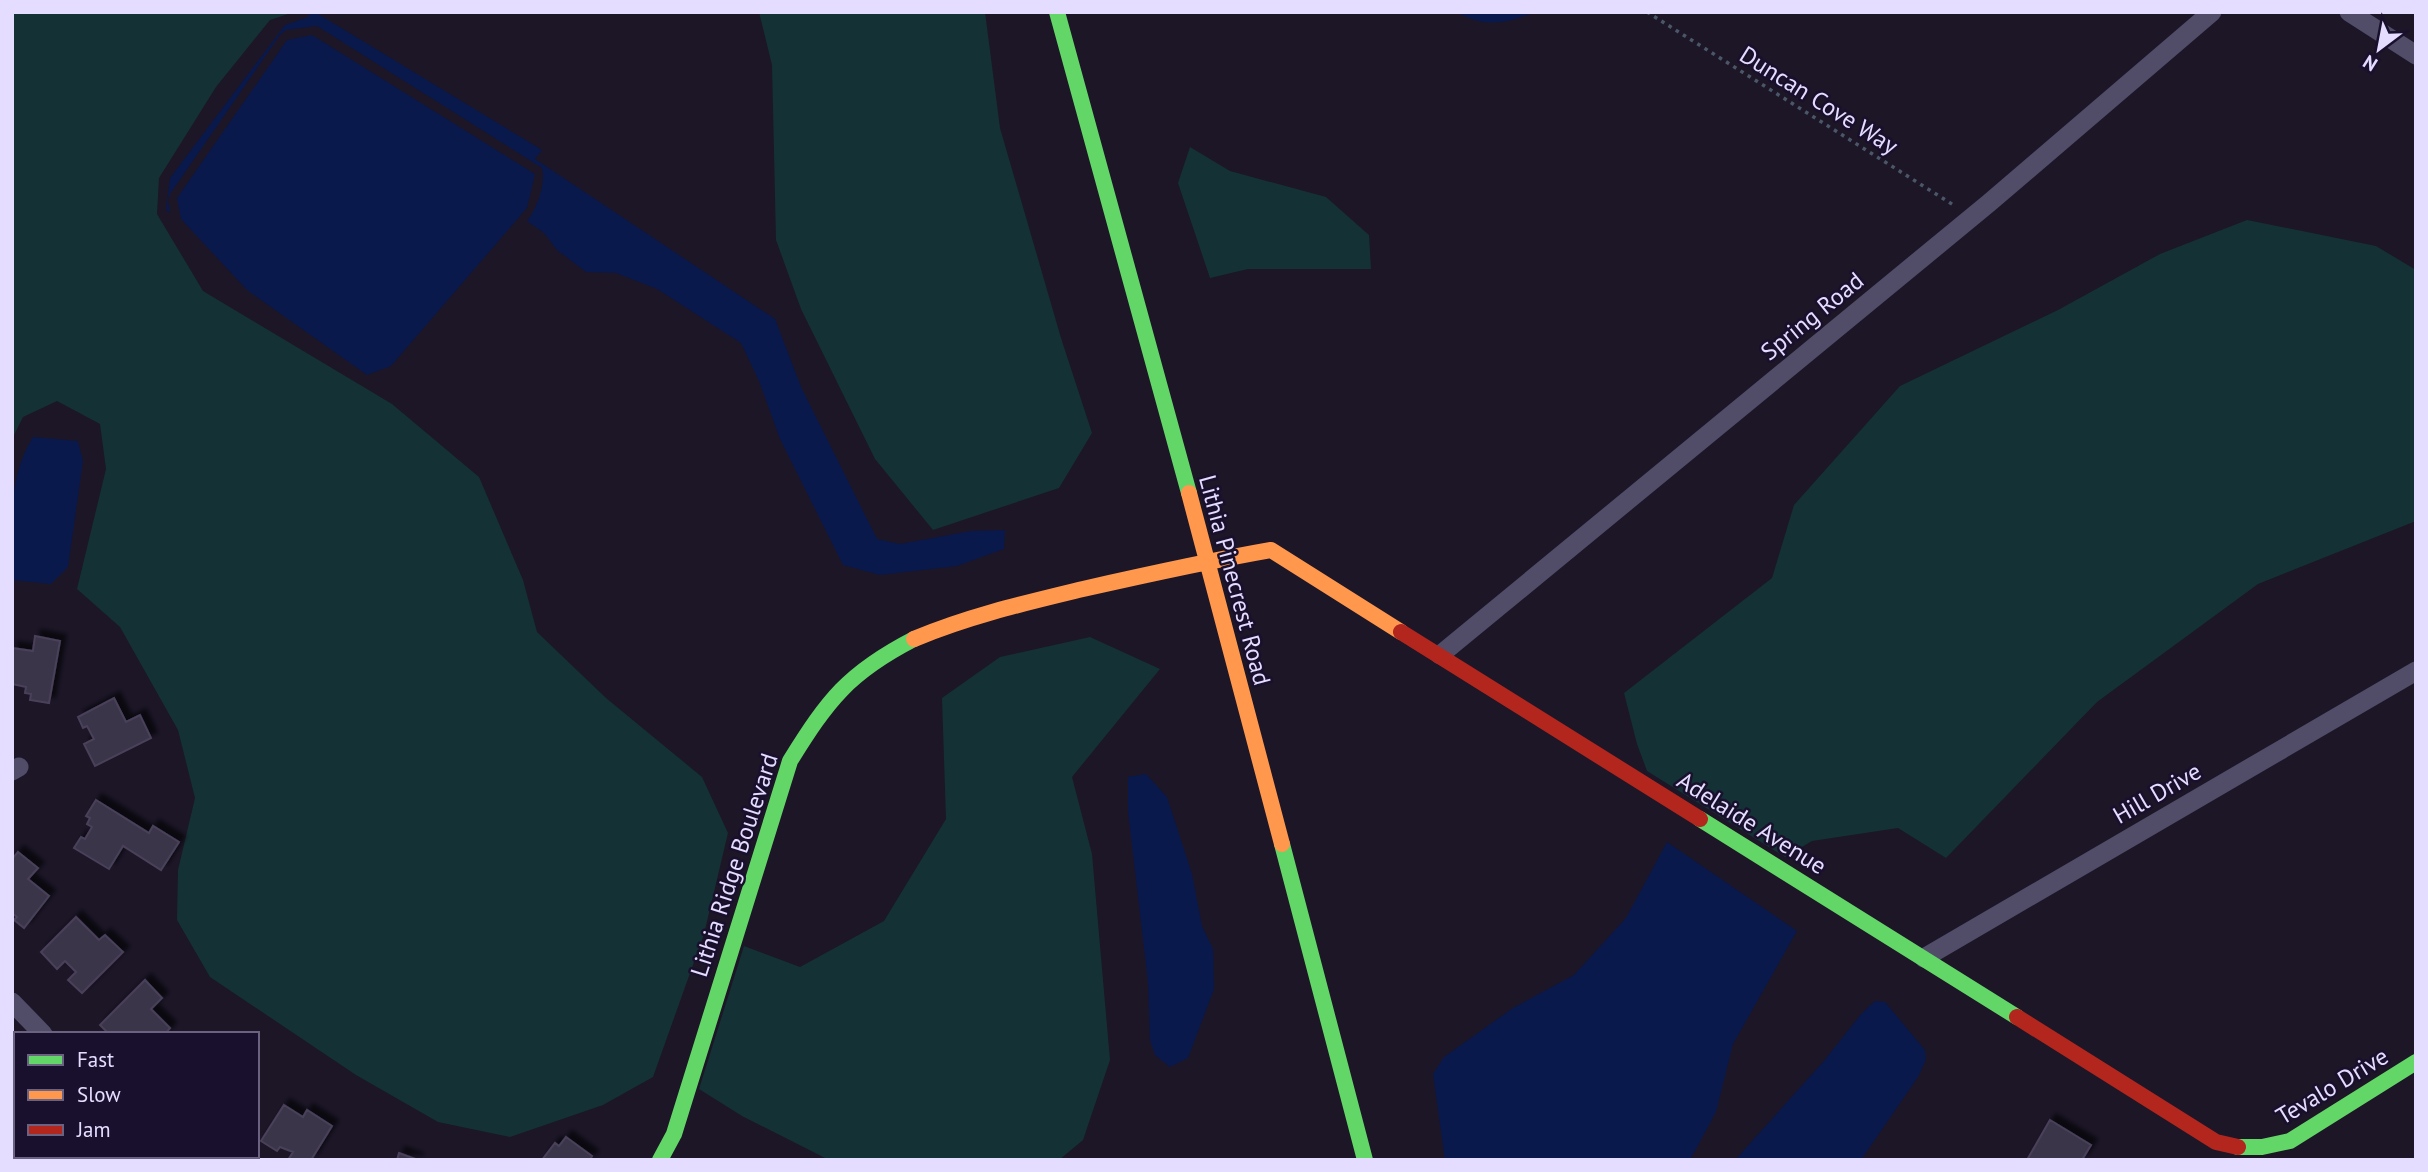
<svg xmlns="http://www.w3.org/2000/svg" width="2428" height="1172" viewBox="0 0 2428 1172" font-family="'PT Sans',sans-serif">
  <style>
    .green { fill: #143136 }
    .water { fill: #0a194b }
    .building { fill: #3b3548; stroke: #49415a; stroke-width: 2; filter: url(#shadow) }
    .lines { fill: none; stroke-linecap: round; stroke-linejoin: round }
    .path { stroke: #4b5769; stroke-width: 3.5; stroke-dasharray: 3.5 5; stroke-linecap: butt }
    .street { stroke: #514c68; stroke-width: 19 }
    .fast { stroke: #63d668; stroke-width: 16 }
    .slow { stroke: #ff974d; stroke-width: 16 }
    .jam { stroke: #b3261e; stroke-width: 16 }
    .labels { text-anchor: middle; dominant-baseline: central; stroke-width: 5; stroke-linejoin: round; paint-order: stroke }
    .street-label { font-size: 24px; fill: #e5ddff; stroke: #19102d }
  </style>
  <defs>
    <filter id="shadow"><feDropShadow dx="6" dy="-6" stdDeviation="2" flood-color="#0009"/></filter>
  </defs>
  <rect width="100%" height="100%" fill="#1c1627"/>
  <path class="green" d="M12,12H294L270,20L216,87L159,178L157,214L203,291L392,404L479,477L523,580L537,632L606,698L702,777L728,833L704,934L653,1077L603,1105L510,1137L438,1122L356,1075L210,977L177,920L178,870L195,798L178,730L120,627L77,589L106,469L100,424L57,401L23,417L12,439Z
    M759,12H985L1000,128L1061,338L1092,433L1059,488L933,530L875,459L801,309L776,240L772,65Z
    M1190,147L1230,171L1326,197L1369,235L1371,269H1248L1210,278L1178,183Z
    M2247,220L2376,246L2416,270V521L2258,584L2097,702L1946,858L1898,828L1812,841L1785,857L1647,771L1637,744L1624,693L1772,578L1794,505L1900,386L2058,310L2160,254Z
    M1090,637L1160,669L1072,777L1092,854L1110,1060L1083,1140L1059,1160H829L742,1116L699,1089L744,946L800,967L884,921L946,819L942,698L1000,657Z"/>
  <path class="water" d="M311,12H315L542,150L535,159L775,319L802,389L877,539L900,544L971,531L1005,530L1004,549L957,566L880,575L843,565L780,439L759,381L741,343L657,289L616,273L586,272L557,250L544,233L527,221C537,209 546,183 542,168L317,26L286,30L280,35L170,194L168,199L170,213L166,210L170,178L285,25L308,17Z
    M1456,12H1535C1505,24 1485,28 1456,12Z
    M312,35L535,174L527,208L391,366L367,375L247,290L181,219L177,198L287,40Z
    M33,437L78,441L83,461L68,567L51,584L12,580C12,532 6,480 33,437Z
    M1146,774L1167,797L1192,874L1202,926L1213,949L1214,989L1188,1058L1170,1067L1155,1055L1150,1040L1148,982L1128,811V777Z
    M1667,842L1797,931L1733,1044L1716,1112L1690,1160H1445L1433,1074L1444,1057L1513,1008L1574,975L1626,918Z
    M1875,1001L1885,1002L1925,1050L1926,1060L1918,1077L1861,1160H1735L1823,1062L1862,1013Z"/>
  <path class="building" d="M35,636L60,641L49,703L30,700L31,694L25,693L26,687L12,684V648L33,651Z
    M114,698L126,722L140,715L151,738L95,766L84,744L94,739L87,726L83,728L78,717Z
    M96,800L149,833L153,826L179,842L161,870L123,846L109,869L74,848L81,837L85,839L92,827L87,824L90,818L86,816Z
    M18,852L38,868L28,879L49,896L24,928L14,920L17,917L12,913V859Z
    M76,917L99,940L105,935L123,952L82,993L68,980L76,972L65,961L57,969L41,952Z
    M145,980L162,998L151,1009L170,1028L165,1034H109L100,1025Z
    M14,1080L16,1082V1104L12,1107Z
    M284,1105L303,1117L307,1110L332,1126L311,1160H288L293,1152L280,1147L277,1151L261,1141Z
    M2050,1120L2091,1145L2082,1160H2027Z
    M566,1137L592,1156L590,1160H542L555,1143L559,1146Z
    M16,1145V1156H86L83,1160H12V1149Z
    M399,1153L418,1160H397Z"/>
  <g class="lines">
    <path class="path" d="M1647,12L1955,206"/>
    <path class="street" d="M2349,12L2416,55
      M1440,655L1989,203L2212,12
      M12,771L19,767
      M1924,958L2416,671
      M12,1002L43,1034
      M184,1156L189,1160"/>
    <path class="fast" d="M1057,12L1189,493
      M1700,819L2017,1017
      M1282,844L1365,1160
      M2238,1147H2262L2290,1141L2416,1062
      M660,1160L674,1134L790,761C828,700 848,673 914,639"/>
    <path class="slow" d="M1189,493L1282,844
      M914,639C969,616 1025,603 1083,589C1145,575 1208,561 1271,550L1401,632"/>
    <path class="jam" d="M1401,632L1700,819
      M2017,1017L2216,1142L2238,1147"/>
  </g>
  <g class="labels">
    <g class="street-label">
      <text transform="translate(1819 100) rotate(32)">Duncan Cove Way</text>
      <text transform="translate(1812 316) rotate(-39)">Spring Road</text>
      <text transform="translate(1235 580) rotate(75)">Lithia Pinecrest Road</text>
      <text transform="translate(2157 793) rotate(-30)">Hill Drive</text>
      <text transform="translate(1752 823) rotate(32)">Adelaide Avenue</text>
      <text transform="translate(734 865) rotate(-72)">Lithia Ridge Boulevard</text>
      <text transform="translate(2332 1086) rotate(-31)">Tevalo Drive</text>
    </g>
  </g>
  <rect width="2428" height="1172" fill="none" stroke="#e5ddff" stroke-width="28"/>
  <rect x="14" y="1032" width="245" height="126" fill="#19102d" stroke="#6b6281" stroke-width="2"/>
  <rect x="28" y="1055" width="35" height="10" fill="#63d668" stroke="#6b6281" stroke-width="2"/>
  <text x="77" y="1067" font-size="21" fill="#e5ddff">Fast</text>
  <rect x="28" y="1090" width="35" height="10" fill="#ff974d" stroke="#6b6281" stroke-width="2"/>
  <text x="77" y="1102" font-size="21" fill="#e5ddff">Slow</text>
  <rect x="28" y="1125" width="35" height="10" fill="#b3261e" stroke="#6b6281" stroke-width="2"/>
  <text x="77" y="1137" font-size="21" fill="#e5ddff">Jam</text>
  <g transform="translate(2379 49) rotate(212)" stroke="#19102d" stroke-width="5" paint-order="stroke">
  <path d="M0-5L12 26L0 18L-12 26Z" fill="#e5ddff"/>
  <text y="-10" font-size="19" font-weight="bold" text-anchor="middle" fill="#e5ddff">N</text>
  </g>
</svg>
